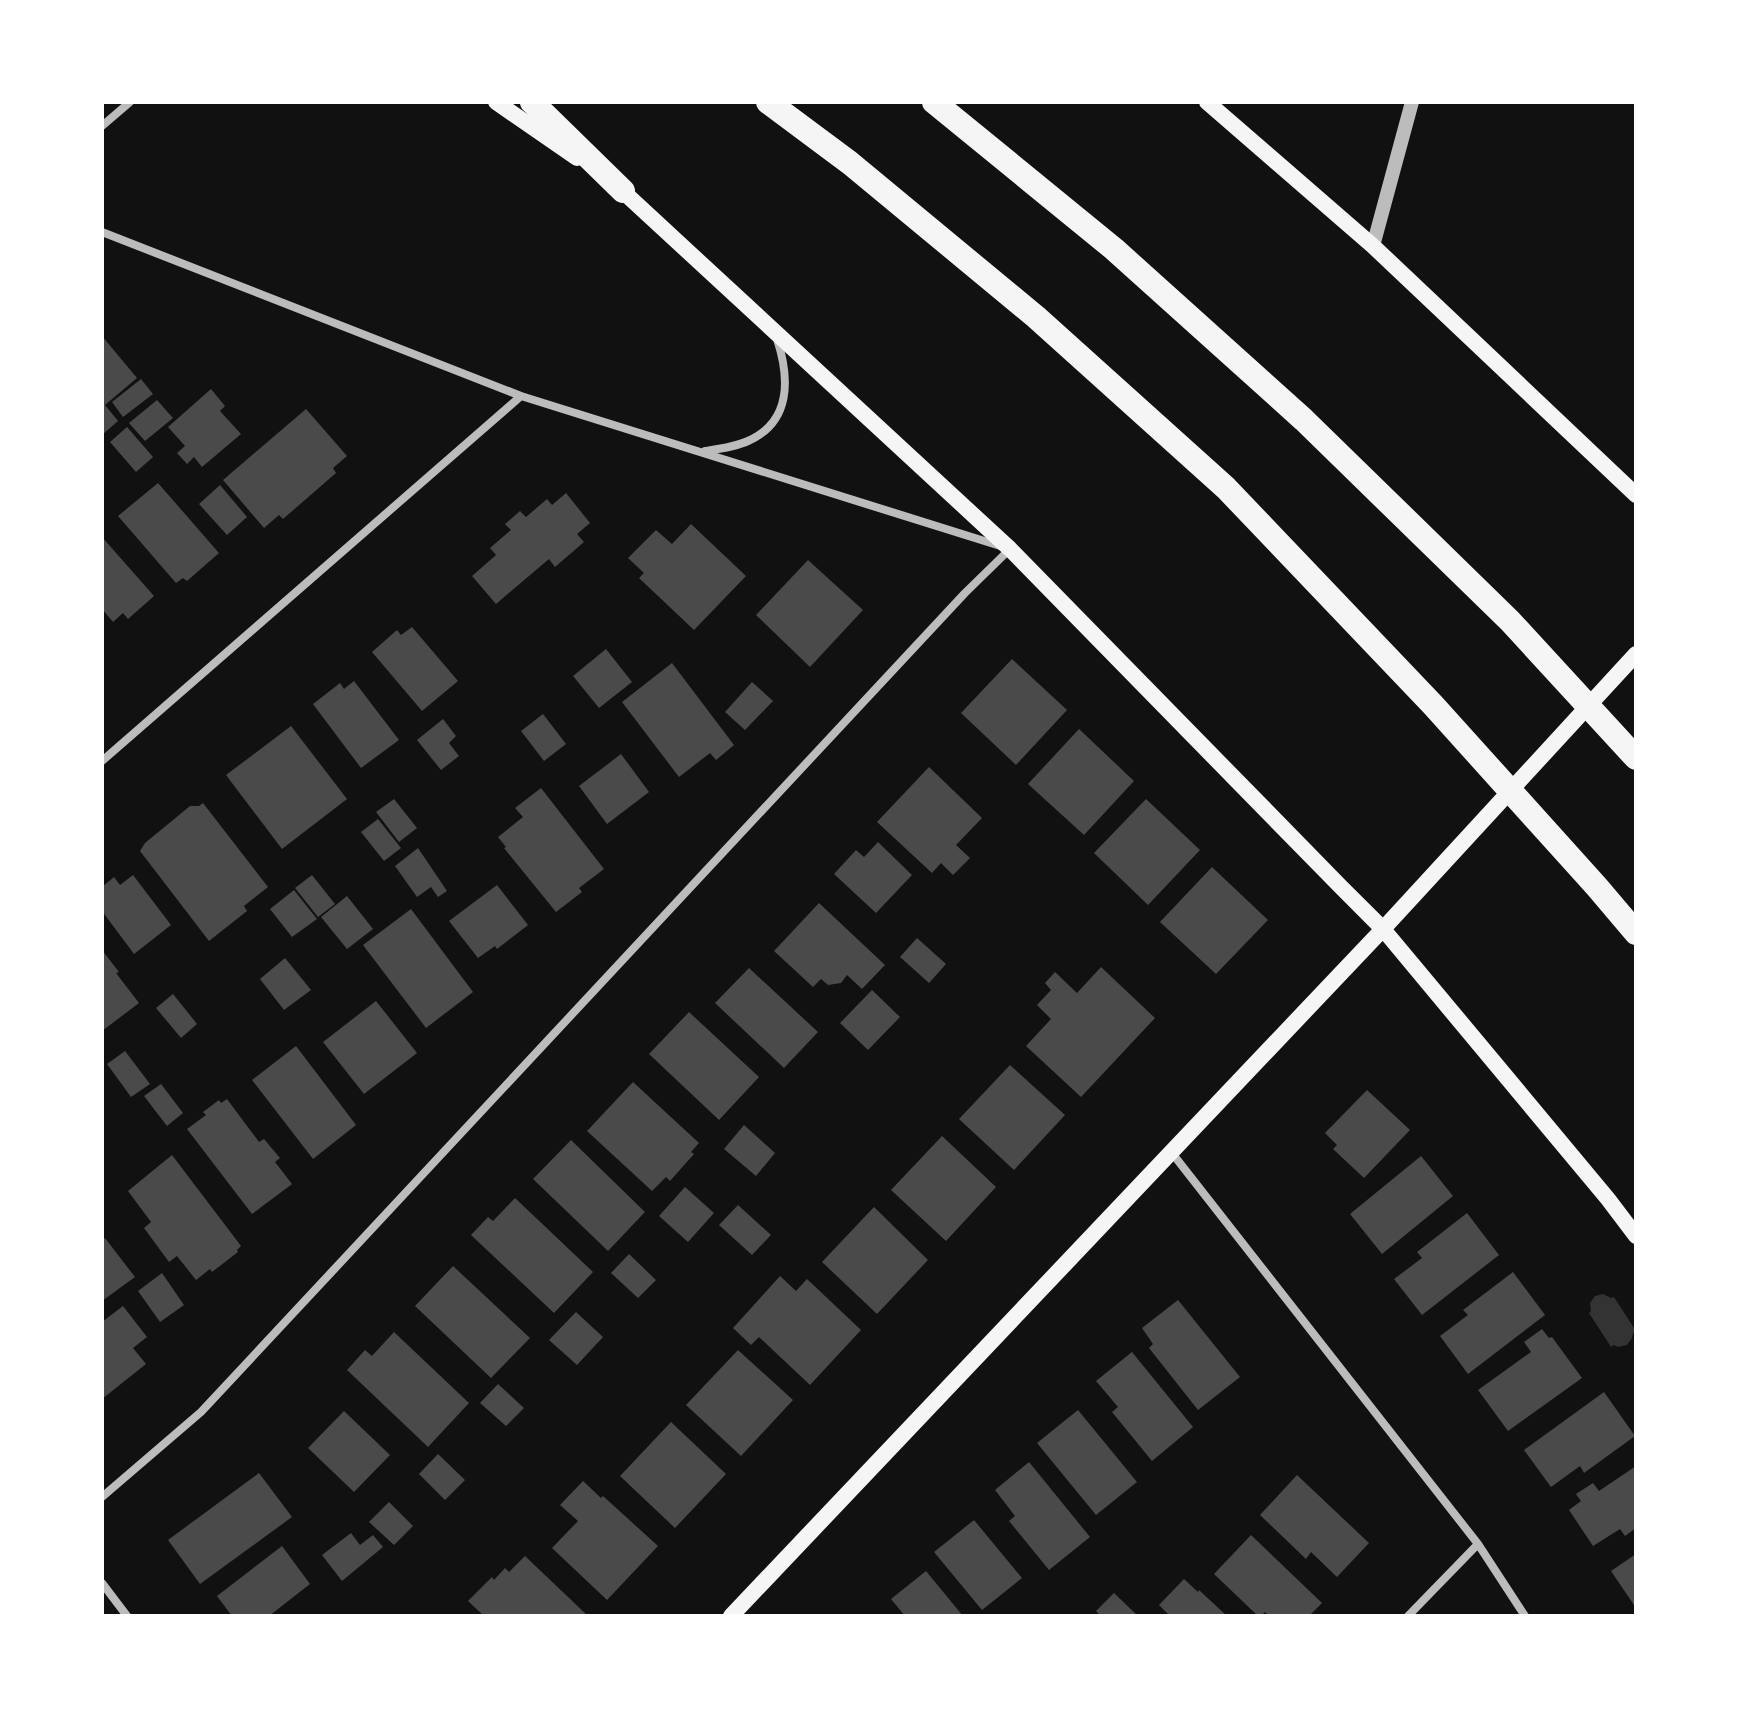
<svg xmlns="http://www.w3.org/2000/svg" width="1738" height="1718" viewBox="0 0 1738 1718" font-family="'Roboto Condensed',sans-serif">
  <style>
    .water { fill: #333 }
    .building { fill: #4a4a4a }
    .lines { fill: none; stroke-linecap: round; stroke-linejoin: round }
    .minor { stroke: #bcbcbc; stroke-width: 8 }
    .tertiary { stroke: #bcbcbc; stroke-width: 14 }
    .secondary { stroke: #f5f5f5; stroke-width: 16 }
    .motorway { stroke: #f5f5f5; stroke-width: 24 }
  </style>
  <rect width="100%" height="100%" fill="#111"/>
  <path class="water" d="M1603,1294L1611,1298L1614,1297L1636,1331L1633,1333L1632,1338L1627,1345L1618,1347L1614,1345L1611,1347L1589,1313L1591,1311L1590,1303L1595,1296Z"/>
  <path class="building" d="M102,336L137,378L105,405L118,421L102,435Z
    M141,379L153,394L123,417L112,402Z
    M211,389L225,406L220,411L241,434L202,467L194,457L187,464L177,453L185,446L168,427Z
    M157,400L173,418L145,441L129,423Z
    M306,409L347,456L333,468L336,473L283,519L279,515L264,528L223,480Z
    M127,427L153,457L136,472L110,442Z
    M158,483L219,553L187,581L183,578L176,583L118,516Z
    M220,485L247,517L227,535L199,504Z
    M566,493L590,523L577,534L584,542L555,567L549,559L496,604L472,576L496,555L490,548L511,530L505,524L520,511L526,517L547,499L552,505Z
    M691,524L746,576L694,630L639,578L644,573L628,558L656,530L672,544Z
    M102,537L154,596L128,619L123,613L113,622L102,609Z
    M808,560L863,610L810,667L756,615Z
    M412,627L458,681L422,711L372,652L397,630L401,635Z
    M606,649L632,682L599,708L573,676Z
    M1012,659L1067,710L1016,765L961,713Z
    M672,663L734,745L716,760L710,753L679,777L622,702Z
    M354,681L399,740L361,768L313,704L340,683L344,689Z
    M752,682L773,701L745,730L725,712Z
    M543,714L566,744L544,761L521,731Z
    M443,719L456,736L449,743L459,756L441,770L417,740Z
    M291,726L347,799L282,849L226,775Z
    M1079,729L1134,781L1084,835L1028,784Z
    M621,754L649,792L607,824L579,786Z
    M929,767L982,818L956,845L970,858L953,875L941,863L932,873L877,822Z
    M541,788L604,869L579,888L582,892L556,912L504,848L506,847L498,837L523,817L515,808Z
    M394,799L417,828L399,842L376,812Z
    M1146,799L1200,850L1148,905L1094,853Z
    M203,803L268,887L244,906L247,911L209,941L140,851L145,843L190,806H199Z
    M378,819L401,848L384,861L361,832Z
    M878,842L912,875L876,913L834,874L856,850L864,857Z
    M418,848L447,891L438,897L431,887L417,897L395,866Z
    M1212,867L1268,920L1216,974L1160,922Z
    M133,875L171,925L134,954L102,911V887L114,877L120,885Z
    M312,875L335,904L318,917L295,888Z
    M497,885L528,925L497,949L495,946L478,958L449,921Z
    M294,890L317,919L292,937L270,909Z
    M347,896L373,929L347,949L321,917Z
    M819,903L885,965L862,989L847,975L841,983L828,985L821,979L813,987L774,951Z
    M411,909L473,992L426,1028L363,945Z
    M917,938L946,964L929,983L900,957Z
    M102,950L119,972L116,973L139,1003L102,1031Z
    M285,958L311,990L284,1010L260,979Z
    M1101,967L1155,1018L1081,1097L1026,1046L1051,1019L1037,1005L1051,990L1045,983L1055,972L1077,993Z
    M749,968L818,1032L784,1068L715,1003Z
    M872,990L900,1017L868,1050L840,1023Z
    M173,994L197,1024L181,1038L156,1008Z
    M376,1001L417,1053L364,1094L323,1042Z
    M689,1012L759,1077L719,1120L649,1054Z
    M296,1046L356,1125L313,1159L252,1080Z
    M125,1051L150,1084L131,1097L107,1064Z
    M1010,1065L1065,1115L1014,1170L959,1119Z
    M633,1082L699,1143L691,1152L694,1154L670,1181L666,1177L652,1191L587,1131Z
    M161,1084L183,1113L167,1126L144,1096Z
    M1367,1090L1410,1130L1364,1178L1333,1149L1337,1145L1325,1133Z
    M227,1099L259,1142L264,1139L280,1158L275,1162L292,1184L252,1214L187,1129L206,1115L203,1112L219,1100L221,1103Z
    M744,1125L775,1153L756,1176L724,1149Z
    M942,1136L996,1187L946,1241L891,1190Z
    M571,1140L645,1212L608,1251L533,1179Z
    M172,1155L241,1246L237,1250L238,1252L212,1272L210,1269L196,1280L177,1256L169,1262L144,1228L151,1222L128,1191Z
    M1421,1156L1453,1196L1382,1254L1350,1214Z
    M685,1187L714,1213L688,1242L659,1216Z
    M515,1198L593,1272L554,1313L471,1235L488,1217L493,1221Z
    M738,1205L771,1235L752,1255L719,1225Z
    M874,1207L928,1260L877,1314L822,1262Z
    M1467,1213L1499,1255L1422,1315L1394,1279L1422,1258L1417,1252Z
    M105,1238L135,1277L102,1301V1241Z
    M629,1254L656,1280L638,1298L611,1273Z
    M453,1266L530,1338L491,1378L415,1306Z
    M1513,1272L1545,1315L1468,1374L1440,1336L1468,1315L1463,1310Z
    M162,1273L184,1305L160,1322L138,1291Z
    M780,1276L796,1291L807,1279L861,1330L810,1385L759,1337L751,1345L733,1328Z
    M1178,1300L1240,1377L1198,1410L1149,1348L1153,1344L1142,1328Z
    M123,1306L147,1337L133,1348L146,1364L102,1399V1322Z
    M576,1312L603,1337L577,1365L549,1340Z
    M1542,1329L1549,1338L1552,1337L1582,1378L1508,1431L1478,1390L1531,1352L1524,1342Z
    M394,1332L469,1403L428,1447L347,1370L365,1350L372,1356Z
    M738,1350L793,1400L741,1456L686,1405Z
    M1132,1352L1193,1427L1152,1461L1112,1412L1118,1407L1096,1381Z
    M498,1384L524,1408L506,1426L480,1403Z
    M1604,1392L1635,1436L1584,1473L1580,1466L1551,1487L1524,1450Z
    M1078,1410L1137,1482L1096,1515L1037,1443Z
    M344,1411L390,1455L354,1492L308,1448Z
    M671,1422L726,1474L675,1528L620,1476Z
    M438,1454L465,1480L445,1500L419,1474Z
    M1029,1462L1090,1537L1049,1570L1009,1521L1015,1516L995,1490Z
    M1636,1466V1528L1625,1536L1620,1529L1593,1546L1569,1510L1581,1501L1576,1494L1593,1483L1599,1491Z
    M259,1473L292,1517L200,1584L168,1540Z
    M1297,1475L1369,1543L1337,1577L1311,1552L1306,1559L1260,1515Z
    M583,1481L601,1498L603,1496L658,1546L607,1600L552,1548L578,1521L560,1505Z
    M389,1502L413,1526L394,1545L369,1522Z
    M974,1520L1022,1578L982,1610L934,1552Z
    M351,1533L360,1545L373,1535L383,1547L342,1581L322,1555Z
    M1251,1535L1322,1603L1309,1616H1269L1265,1612L1261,1616H1258L1214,1574Z
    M282,1546L310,1584L269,1616H232L217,1596Z
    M1636,1554V1608L1611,1571Z
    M525,1556L588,1616H484L468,1601L492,1577L494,1580L505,1568L509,1572Z
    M926,1571L963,1616H905L891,1599Z
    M1184,1579L1198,1592L1199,1590L1227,1616H1166L1168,1614L1159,1605Z
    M1114,1593L1138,1616H1101L1096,1611Z"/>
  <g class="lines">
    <path class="minor" d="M102,126L130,102
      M102,232L521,396L1010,549L965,593L201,1412L102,1497
      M705,451C719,449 735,447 748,441C791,422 790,379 777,339
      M102,761L521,396
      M1172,1153L1478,1544L1525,1616
      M102,1583L127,1616
      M1408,1616L1478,1544"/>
    <path class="tertiary" d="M1373,246L1412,102"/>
    <path class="secondary" d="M496,102L577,158
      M1207,102L1373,246L1636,495
      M616,185L1010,549L1341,887L1383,929L1608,1199L1636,1236
      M731,1616L1383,929L1636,654"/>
    <path class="motorway" d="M532,102L623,191
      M768,102L850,163L1036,317L1226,488L1433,705L1597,887L1636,933
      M934,102L1114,249L1304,420L1510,621L1636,758"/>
  </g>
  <rect width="1738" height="1718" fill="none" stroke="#ffffff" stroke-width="208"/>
</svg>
